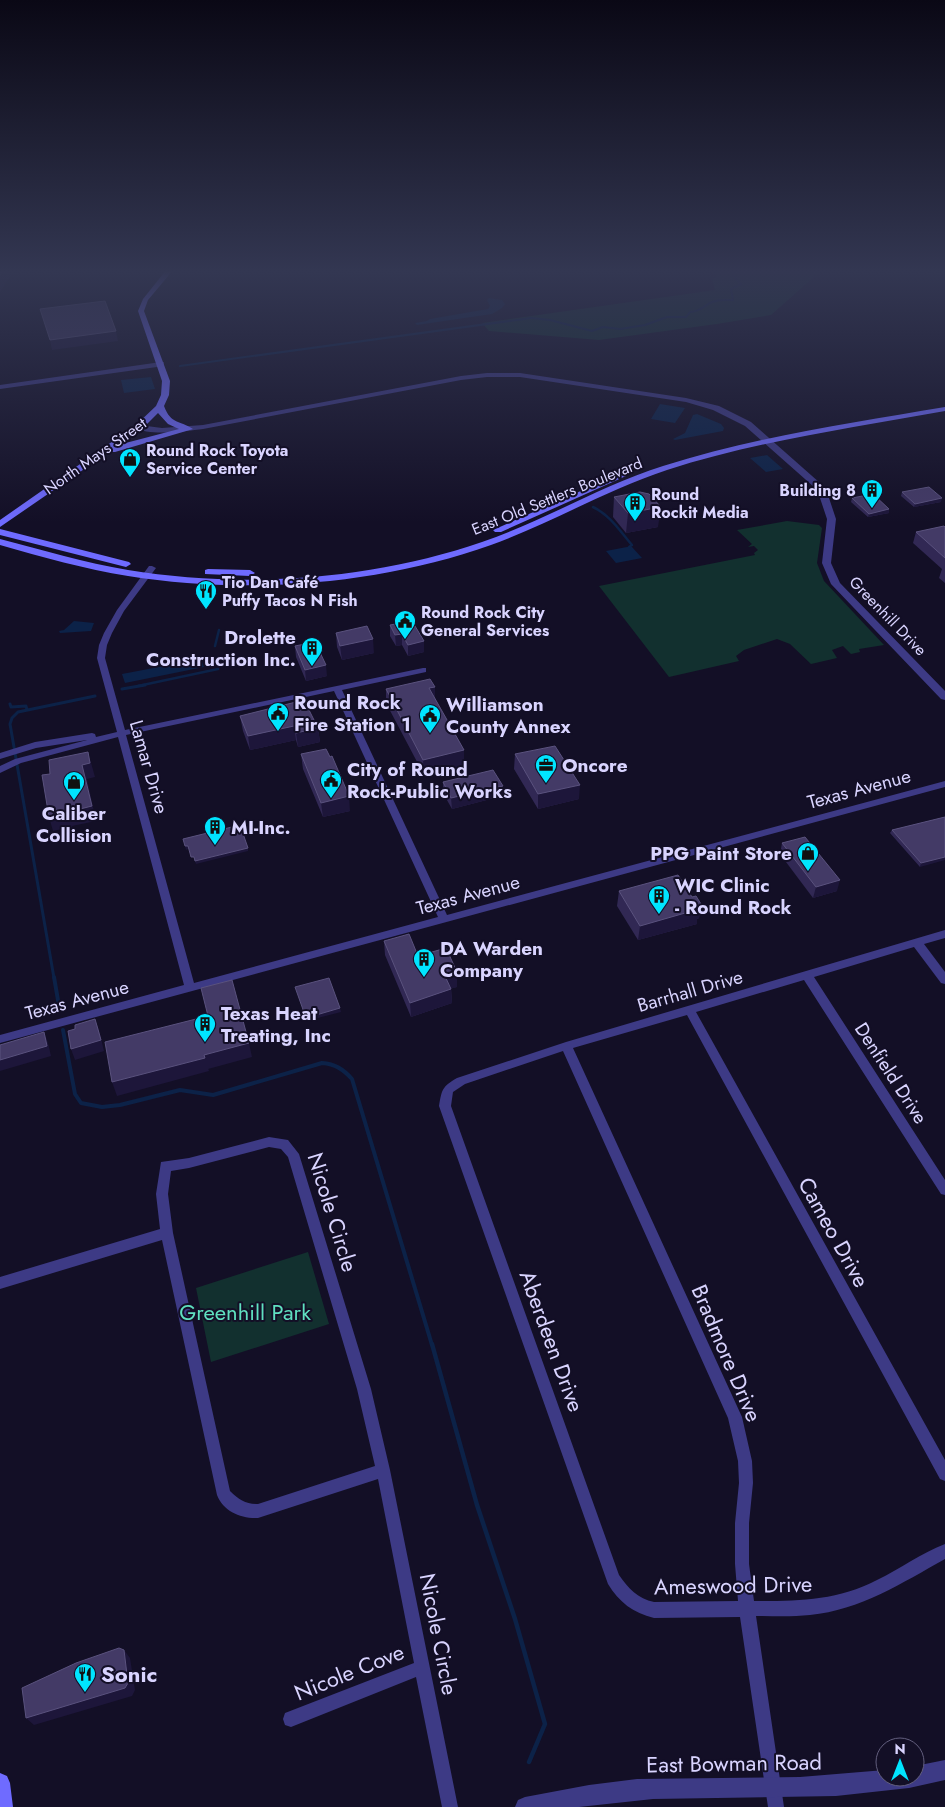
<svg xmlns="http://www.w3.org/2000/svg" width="945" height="1807" viewBox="0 0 945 1807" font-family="Jost,sans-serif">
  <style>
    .green { fill: #12302f }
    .water { fill: #0c2248 }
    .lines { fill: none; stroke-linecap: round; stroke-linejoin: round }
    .stream-far4 { stroke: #0c2248; stroke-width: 2 }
    .stream-far3 { stroke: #0c2248; stroke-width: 2.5 }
    .stream-far2 { stroke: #0c2248; stroke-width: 3 }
    .stream-far1 { stroke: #0c2248; stroke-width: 4 }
    .stream { stroke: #0c2248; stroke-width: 4.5 }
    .minor { fill: #3d3a85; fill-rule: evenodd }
    .tertiary { fill: #3d3a85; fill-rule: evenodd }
    .secondary { fill: #6f6bff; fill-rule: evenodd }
    .wall { fill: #312854 }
    .shaded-wall { fill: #1d163a }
    .building { fill: #433a66; stroke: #5a527e }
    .labels { text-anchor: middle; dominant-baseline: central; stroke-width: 4; stroke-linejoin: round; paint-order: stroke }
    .far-poi-label { font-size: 16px; font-weight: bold; fill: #d9d4ff; stroke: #130f26; text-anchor: start }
    .far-street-label { font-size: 16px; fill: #d9d4ff; stroke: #130f26 }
    .poi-label { font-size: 19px; font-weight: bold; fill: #d9d4ff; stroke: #130f26; text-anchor: start }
    .street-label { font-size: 19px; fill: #d9d4ff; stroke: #130f26 }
    .near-street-label { font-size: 22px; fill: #d9d4ff; stroke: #130f26 }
    .near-park-label { font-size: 22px; fill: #5fe0c0; stroke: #130f26 }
    .near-poi-label { font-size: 22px; font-weight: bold; fill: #d9d4ff; stroke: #130f26; text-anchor: start }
  </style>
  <rect width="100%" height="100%" fill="#130f26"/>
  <path class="green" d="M717,269H823L771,315L717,324L599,340L489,331L482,323L715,290L712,278H716Z
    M787,521L819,525L822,528L817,563L824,581L884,645L859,649L860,652L851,654L843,646L832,650L837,658L811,664L790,644L777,639L744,650L736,656L739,661L669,677L599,586L755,555L754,553L758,550L754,546L748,547L752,544L737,530Z
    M308,1252L329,1324L211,1362L196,1288Z"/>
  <path class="water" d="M489,298L502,300L505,304L502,308L492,314L417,325L415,323L427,321L430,319L488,309L490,306L487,300Z
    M151,377L155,389L124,393L121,380Z
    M660,404L685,408L675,423L651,419Z
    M697,414L721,424L724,428L723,431L675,440L673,439L685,433L693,415Z
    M767,455L783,469L766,472L750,458Z
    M627,547H632L642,558L616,563L606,551Z
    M74,621L94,623L91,631L60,633L59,631L64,630Z
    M201,659L204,667L125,683L122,674Z"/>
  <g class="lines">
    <path class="stream-far4" d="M180,366L531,318L550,320L592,331L603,327L620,329L645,325L667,317H686L690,312C700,312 703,306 712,302C719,299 726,300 733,300L731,289L741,284L732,274L744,269"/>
    <path class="stream-far3" d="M593,507C610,515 620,531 632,545L629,547
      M215,646L219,630
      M138,686L218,669"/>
    <path class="stream-far2" d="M122,689L145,685
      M10,704L11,707L26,706L27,710
      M54,978L10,724L12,718L18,712L95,696"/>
    <path class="stream-far1" d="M54,977L59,1006
      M63,1030L75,1094L81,1103L102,1107L120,1105L180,1090L213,1095L322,1063C335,1064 343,1069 352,1079L432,1345"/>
    <path class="stream" d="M432,1344L477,1505L515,1619L545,1724L529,1762"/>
    <path class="minor" d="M149,566H152L156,568L124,611L112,633L107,645L105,658L125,730L423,668H426V672L342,690L447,915L945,781V787L0,1043V1035L184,985L118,737L21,763L0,773V766L15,759L87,740L36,748L0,759V753L35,742L92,733L95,734L96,737L117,732L97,658L99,645L104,633L117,610ZM334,691L438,917L194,983L126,735Z
      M945,930V938L924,944L945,972V984L941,983L914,947L814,977L945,1180V1195L941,1194L804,980L696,1012L945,1460V1481L940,1479L687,1015L573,1048L742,1417L752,1461L753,1483L749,1523V1564L754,1601C798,1601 837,1601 877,1580C900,1569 921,1553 945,1544V1559C902,1583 860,1610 810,1615C792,1617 773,1616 756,1616L784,1807H768L740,1617L654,1618C633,1613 619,1602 608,1584L439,1106C442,1089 442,1087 457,1078L566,1042ZM563,1051L728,1418L738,1461L739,1483L735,1523V1564L738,1601L654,1602C638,1599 628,1588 619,1575L451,1106L453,1092L465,1084Z
      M269,1137L288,1140L299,1154L371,1389L390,1470L458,1807H442L416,1677L291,1727L285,1725L283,1719L285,1713L414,1663L378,1479L258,1518C241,1519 223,1511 217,1495L162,1240L0,1289V1277L160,1229L156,1194L161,1162L189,1158ZM269,1147L281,1149L288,1157L357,1389L375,1466L258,1504C246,1504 239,1500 230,1491L173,1233L168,1194L171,1171L189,1168Z"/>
    <path class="tertiary" d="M161,362H164V366L0,389V385Z
      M487,373H520L686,398L719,406L751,422L820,483L828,495L836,519L831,563L840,583L945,691V700L941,699L831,584L822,563L827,519L819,495L814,487L745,426L713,410L686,402L520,377H487L461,380L203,429C186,431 149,437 135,427L139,425L162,428L203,425L461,376Z
      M945,1760V1780L909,1788L836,1796L653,1799L579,1807H515L518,1800L525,1797L589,1785L637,1779L800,1777L885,1770V1777H915V1766Z"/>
    <path class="secondary" d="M167,269H174L148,300L144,311L170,381L169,395L164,406C171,425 180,420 193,429L115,452H109L0,527V520L136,425L156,406L161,395L162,381L138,311L143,299ZM158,413L168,424L179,429L118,445L142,429Z
      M945,407V411C852,428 757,441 667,470C607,490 551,523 491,545C378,585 247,595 128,576C85,569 42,557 0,545V539C43,550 85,563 128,570C244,589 371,580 482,542C544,521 600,486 663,466C755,437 850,423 945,407Z
      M619,474L626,476L501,532H495L493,530Z
      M0,529L129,562L131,564L126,567L0,535Z
      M208,569L250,570L255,573L250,576L205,574V570Z
      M0,1773L7,1776L10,1783L13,1807H0Z"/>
  </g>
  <path class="wall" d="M902,492L941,502L914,507L901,496Z
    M614,497L658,527L626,533L613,517Z
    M852,498L889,509V513L868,517L851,502Z
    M945,527V583L939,578L942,569L913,543L916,532Z
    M390,625L424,641V652L408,656L402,645L396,646L390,636Z
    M336,633L374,653L342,660L337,647Z
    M295,646L327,676L306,681L296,657Z
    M386,689L435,700L464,750V765L424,775L386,703Z
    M240,716L318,728L320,742L298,747L296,740L250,750L243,731Z
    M301,754L350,811L323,817L303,769Z
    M515,754L579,799L538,809L514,769Z
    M443,782L503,786L502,796L452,809L443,793Z
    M945,817L920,867L890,833L892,830Z
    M782,843L837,891L813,898L780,854Z
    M619,891L692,897L701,904L699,918L697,919V924L638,940L617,906Z
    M384,941L418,956L457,987L451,988L452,1003L411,1017L385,955Z"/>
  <path class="shaded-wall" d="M4,269H11L12,274L0,292V275Z
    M116,331L118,341L52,350L50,340Z
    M942,498L941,502L914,507L915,504Z
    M661,507L658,527L626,533L628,513Z
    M889,509V513L868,517L869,514Z
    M402,634V645L396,646L395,635Z
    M373,639L374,653L342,660L340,646Z
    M424,641V652L408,656V645Z
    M326,665L327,676L306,681L305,670Z
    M435,687V701L429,688Z
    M294,726L296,740L250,750L248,736Z
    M318,728L320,742L298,747L296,733Z
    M464,750V765L424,775L423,760Z
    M88,752L95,777L87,779L96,821L72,826L74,833L64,835L62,829L53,831L49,817L68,812L82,765Z
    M580,785L579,799L538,809V794Z
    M503,786L502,796L452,809L451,798Z
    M349,796L350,811L323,817L321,803Z
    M185,846H188V849L186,850Z
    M248,848V851L196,864L195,861Z
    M945,857V860L920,867L921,863Z
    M840,880L837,891L813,898L816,887Z
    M701,904L699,918L697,919V924L638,940L640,926Z
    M457,972V987L446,990L445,976Z
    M451,989L452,1003L411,1017L410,1003Z
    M340,1008L341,1012L306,1021V1018Z
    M95,1019L99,1030L104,1051L75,1060L71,1049Z
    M44,1032L48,1043L51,1056L0,1071V1060Z
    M249,1043L252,1057L208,1069L204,1055Z
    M205,1058L209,1071L117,1096L112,1082Z
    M124,1650L130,1658L135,1690L132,1696L34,1725L26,1718Z"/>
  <path class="building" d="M0,269H4L0,275Z
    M105,301L116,331L50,340L40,309Z
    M929,487L942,498L915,504L902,492Z
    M640,492L649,494L661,507L628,513L614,497Z
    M873,494L889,509L869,514L852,498Z
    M944,526L945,527V558L916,532Z
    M412,621L424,641L408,645L402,634L395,635L390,625Z
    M367,626L373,639L340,646L336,633Z
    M315,642L326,665L305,670L295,646Z
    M430,679L435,687L429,688L464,750L423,760L386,689Z
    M304,700L318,728L296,733L294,726L248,736L240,716Z
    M555,746L580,785L538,794L515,754Z
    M326,749L330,757L332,756L349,796L321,803L301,754Z
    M88,752L90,763L82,765L92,806L68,812L69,818L59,820L58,815L49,817L42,775L50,774L49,760Z
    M493,770L503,786L451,798L443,782Z
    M945,817V857L921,863L892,830Z
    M240,825L248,848L195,861L194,857H191L188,846H185L183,839Z
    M805,837L840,880L816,887L782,843Z
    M678,875L692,897L696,896L701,904L697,905L699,909L640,926L619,891Z
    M409,934L418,956L446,948L457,972L445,976L451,989L410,1003L384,941Z
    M329,978L340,1008L306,1018L295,987Z
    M232,980L249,1043L204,1055L205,1058L112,1082L105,1042L208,1016L201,988Z
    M95,1019L101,1040L71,1049L68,1031L75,1029V1025Z
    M44,1032L47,1046L0,1060V1045Z
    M119,1648L124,1650L128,1683L125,1688L26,1718L22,1688L76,1663Z"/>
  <linearGradient id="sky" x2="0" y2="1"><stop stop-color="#0a0815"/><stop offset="0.52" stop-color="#333752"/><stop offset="1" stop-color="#333752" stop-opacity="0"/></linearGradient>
  <rect width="945" height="522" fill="url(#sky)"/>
  <defs>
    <g id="shop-pin" transform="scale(1.125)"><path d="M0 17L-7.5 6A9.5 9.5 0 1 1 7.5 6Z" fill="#00e5ff" stroke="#130f26"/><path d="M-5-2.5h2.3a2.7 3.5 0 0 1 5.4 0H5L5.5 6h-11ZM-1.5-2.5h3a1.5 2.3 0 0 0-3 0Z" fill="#111"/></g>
    <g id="building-pin" transform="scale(1.125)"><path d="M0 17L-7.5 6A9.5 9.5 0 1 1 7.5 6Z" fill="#00e5ff" stroke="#130f26"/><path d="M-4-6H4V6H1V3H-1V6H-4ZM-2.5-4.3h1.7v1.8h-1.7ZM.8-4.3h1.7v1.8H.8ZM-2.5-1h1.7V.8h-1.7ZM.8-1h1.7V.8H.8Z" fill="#111"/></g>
    <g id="restaurant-pin" transform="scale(1.125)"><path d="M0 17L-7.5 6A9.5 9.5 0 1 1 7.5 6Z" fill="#00e5ff" stroke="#130f26"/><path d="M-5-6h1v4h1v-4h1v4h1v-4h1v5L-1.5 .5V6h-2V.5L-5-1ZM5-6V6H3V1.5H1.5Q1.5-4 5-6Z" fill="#111"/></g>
    <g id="civic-pin" transform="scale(1.125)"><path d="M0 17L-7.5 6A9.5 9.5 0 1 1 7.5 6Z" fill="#00e5ff" stroke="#130f26"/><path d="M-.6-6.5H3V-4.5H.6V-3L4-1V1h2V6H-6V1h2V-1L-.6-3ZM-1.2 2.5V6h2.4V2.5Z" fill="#111"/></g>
    <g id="office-pin" transform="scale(1.125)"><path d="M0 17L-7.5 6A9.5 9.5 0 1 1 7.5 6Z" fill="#00e5ff" stroke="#130f26"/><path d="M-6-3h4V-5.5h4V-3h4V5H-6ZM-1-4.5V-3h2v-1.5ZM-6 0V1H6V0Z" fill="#111"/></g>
  </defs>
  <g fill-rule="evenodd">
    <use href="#shop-pin" x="130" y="459"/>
    <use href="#building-pin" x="872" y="490"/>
    <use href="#building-pin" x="635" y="503"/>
    <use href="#restaurant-pin" x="206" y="591"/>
    <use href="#civic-pin" x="405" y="621"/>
    <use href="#building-pin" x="312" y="648"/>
    <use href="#civic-pin" x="278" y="713"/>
    <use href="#civic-pin" x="430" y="715"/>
    <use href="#office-pin" x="546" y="765"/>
    <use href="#civic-pin" x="331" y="780"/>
    <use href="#shop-pin" x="74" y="782"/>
    <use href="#building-pin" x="215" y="827"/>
    <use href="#shop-pin" x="808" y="853"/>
    <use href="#building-pin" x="659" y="896"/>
    <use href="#building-pin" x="424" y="959"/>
    <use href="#building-pin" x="205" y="1024"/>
    <use href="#restaurant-pin" x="85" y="1674"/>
  </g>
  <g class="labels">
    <g class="far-poi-label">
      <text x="146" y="450">Round Rock Toyota<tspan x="146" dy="18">Service Center</tspan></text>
      <text x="856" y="490" text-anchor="end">Building 8</text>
      <text x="651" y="494">Round<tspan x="651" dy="18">Rockit Media</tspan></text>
      <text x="222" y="582">Tio Dan Café<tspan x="222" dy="18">Puffy Tacos N Fish</tspan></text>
      <text x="421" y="612">Round Rock City<tspan x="421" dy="18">General Services</tspan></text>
    </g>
    <g class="far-street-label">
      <text transform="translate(95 456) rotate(-35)">North Mays Street</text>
      <text transform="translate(557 496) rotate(-22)">East Old Settlers Boulevard</text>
      <text transform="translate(888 616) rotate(46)">Greenhill Drive</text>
    </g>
    <g class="poi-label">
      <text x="296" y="637" text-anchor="end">Drolette<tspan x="296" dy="22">Construction Inc.</tspan></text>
      <text x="294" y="702">Round Rock<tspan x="294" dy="22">Fire Station 1</tspan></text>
      <text x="446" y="704">Williamson<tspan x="446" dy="22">County Annex</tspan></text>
      <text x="562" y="765">Oncore</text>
      <text x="347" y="769">City of Round<tspan x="347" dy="22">Rock-Public Works</tspan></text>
      <text x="74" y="813" text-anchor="middle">Caliber<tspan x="74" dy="22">Collision</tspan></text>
      <text x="231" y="827">MI-Inc.</text>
      <text x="792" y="853" text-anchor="end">PPG Paint Store</text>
      <text x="675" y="885">WIC Clinic<tspan x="675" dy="22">- Round Rock</tspan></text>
      <text x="440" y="948">DA Warden<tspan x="440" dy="22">Company</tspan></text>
      <text x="221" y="1013">Texas Heat<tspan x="221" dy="22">Treating, Inc</tspan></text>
    </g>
    <g class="street-label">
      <text transform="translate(149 767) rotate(74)">Lamar Drive</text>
      <text transform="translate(859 789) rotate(-15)">Texas Avenue</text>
      <text transform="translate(468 895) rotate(-15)">Texas Avenue</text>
      <text transform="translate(690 991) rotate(-16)">Barrhall Drive</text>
      <text transform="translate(77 1000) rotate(-15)">Texas Avenue</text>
      <text transform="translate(891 1073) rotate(57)">Denfield Drive</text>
    </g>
    <g class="near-street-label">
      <text transform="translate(333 1212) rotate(73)">Nicole Circle</text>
      <text transform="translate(834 1232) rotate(61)">Cameo Drive</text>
      <text transform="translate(552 1341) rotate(70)">Aberdeen Drive</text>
      <text transform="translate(727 1353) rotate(67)">Bradmore Drive</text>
      <text transform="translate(733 1585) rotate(-1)">Ameswood Drive</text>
      <text transform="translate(439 1634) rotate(79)">Nicole Circle</text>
      <text transform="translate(349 1672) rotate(-22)">Nicole Cove</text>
      <text transform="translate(734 1763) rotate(-1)">East Bowman Road</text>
    </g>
    <g class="near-park-label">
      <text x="245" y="1312">Greenhill Park</text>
    </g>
    <g class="near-poi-label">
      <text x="101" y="1674">Sonic</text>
    </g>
  </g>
  <g transform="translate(900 1762)"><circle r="24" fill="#130f26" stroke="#625e7d"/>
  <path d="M0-4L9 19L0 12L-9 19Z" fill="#00e5ff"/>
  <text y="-8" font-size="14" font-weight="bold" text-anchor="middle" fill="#d9d4ff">N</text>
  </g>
</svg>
